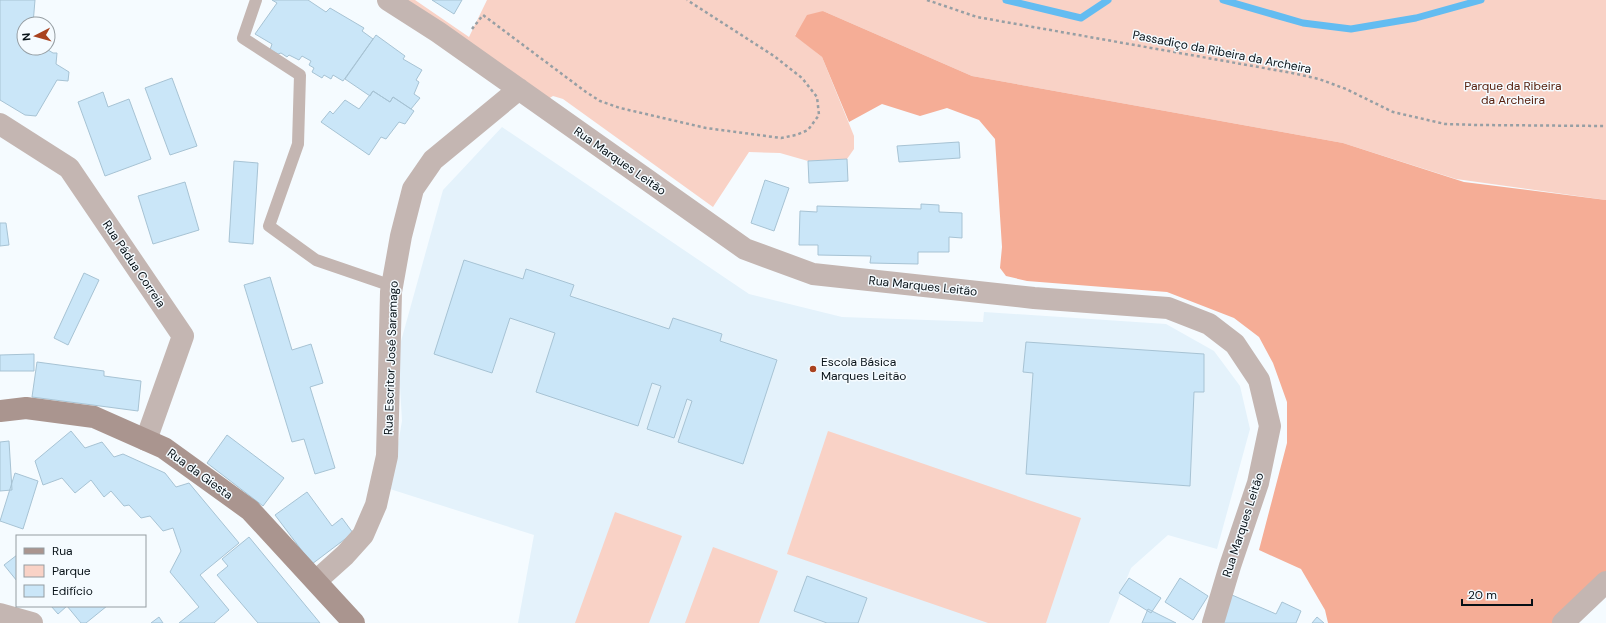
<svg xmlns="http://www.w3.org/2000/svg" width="1606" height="623" viewBox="0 0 1606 623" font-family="'DM Sans',sans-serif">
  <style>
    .built { fill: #e4f2fb }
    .green { fill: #f9d2c6 }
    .forest { fill: #f5ad96 }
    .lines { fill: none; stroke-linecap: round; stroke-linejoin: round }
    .stream { stroke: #63bcf1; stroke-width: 7 }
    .building { fill: #cae6f8; stroke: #a7c3d4 }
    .path { stroke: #979fa4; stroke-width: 2.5; stroke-dasharray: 3 3; stroke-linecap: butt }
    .lane { stroke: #c4b6b2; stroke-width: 12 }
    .street { stroke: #c4b6b2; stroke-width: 22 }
    .secondary { stroke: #aa958f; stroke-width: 22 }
    .poi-dot { fill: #a9421f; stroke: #f5fbff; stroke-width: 1.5 }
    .labels { text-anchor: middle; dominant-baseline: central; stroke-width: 3; stroke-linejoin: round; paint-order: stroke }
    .street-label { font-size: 12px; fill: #061016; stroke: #f5fbff }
    .park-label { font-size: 12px; fill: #57200e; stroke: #f5fbff }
    .poi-label { font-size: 12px; fill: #061016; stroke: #f5fbff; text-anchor: start }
  </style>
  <rect width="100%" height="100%" fill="#f5fbff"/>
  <path class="built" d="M502,127L749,294L842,317L983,322L984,312L1166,324L1214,351L1240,386L1250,429L1217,549L1168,535L1131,568L1109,623H518L534,535L390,489L402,421L398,352L443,190Z"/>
  <path class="green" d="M388,0H415L469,37L487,0H1606V200L1456,179L1343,143L972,76L823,11L795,35L822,57L854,136V149L847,159L808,161L780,153L749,152L713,207L563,99L553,96L540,104Z
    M828,431L1081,518L1046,623H988L787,554Z
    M615,512L682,536L649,623H575Z
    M713,547L778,571L759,623H685Z"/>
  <path class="forest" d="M823,11L972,76L1343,143L1464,182L1606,200V576L1556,623H1328L1325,610L1301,569L1259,550L1287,443V402L1273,363L1259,337L1234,318L1167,292L1027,281L1006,276L1000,268L1002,247L995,139L979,120L947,108L920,116L882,104L849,122L822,57L795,36L807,15Z"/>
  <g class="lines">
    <path class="stream" d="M1006,0L1081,18L1108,0
      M1223,0L1303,23L1351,29L1416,18L1481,0"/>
  </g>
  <path class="building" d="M0,0H35L33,24H24V48H45L53,53H57L56,64L69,72L68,81L57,80L36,116L25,115L0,100Z
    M272,0H308L326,12L330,8L364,28L362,31L373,39L343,81L333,75L331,79L324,75L322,78L312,72L314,68L309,65L311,61L302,56L299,60L289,55L287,57L281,53L278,54L270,50L272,44L255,34L277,3Z
    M432,0H462L454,14Z
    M376,35L405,56L403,59L422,70L416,80L419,82L414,94L420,98L411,109L393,97L390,102L373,91L370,96L345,79Z
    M172,78L197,146L170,155L145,88Z
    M373,91L390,102L393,97L414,111L405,124L399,122L386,139L381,137L369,155L321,122L330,111L333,114L345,100L359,109Z
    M103,92L108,107L129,99L151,159L105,176L78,102Z
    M959,142L960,158L899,162L897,146Z
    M847,159L848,181L809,183L808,161Z
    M234,161L258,163L253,244L229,242Z
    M765,180L789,188L774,231L751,223Z
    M185,182L199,230L153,244L138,196Z
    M921,204L939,205V212L962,213V238L949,237V252H918V264L870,263L871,256L818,255V245H799L800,211L817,212V206L921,209Z
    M0,223H6L9,245L0,246Z
    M464,260L523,279L526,269L574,285L570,296L669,329L673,318L722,334L720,341L777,360L743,464L678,442L692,401L687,399L674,438L647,429L661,386L652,383L638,426L536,392L555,333L510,318L492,373L434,354Z
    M84,273L99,280L68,345L54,338Z
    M270,277L292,350L311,344L323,383L310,387L335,468L315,474L304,439L292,442L244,285Z
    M1026,342L1204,354V392H1194L1190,486L1026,474L1033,373L1023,372Z
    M34,354V371H0V355Z
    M37,362L104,371V376L141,381L138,411L32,397Z
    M71,431L85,448L102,442L114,457L123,454L165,473L176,487L189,483L239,543L200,575L229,610L214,623H179L199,607L170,572L181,551L173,528L163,531L150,516L141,518L129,505L124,506L111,491L104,497L91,480L75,493L62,478L43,485L35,461Z
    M227,435L284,478L263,506L207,463Z
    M9,441L12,490L0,491V442Z
    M15,473L38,481L23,529L0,521Z
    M307,492L332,526L342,518L353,533L312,564L275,515Z
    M249,537L320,623H258L217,575L228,566L222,559Z
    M17,555V581L4,565Z
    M807,576L867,598L858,623H827L794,611Z
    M1129,578L1161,598L1151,613L1119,593Z
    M1180,578L1208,596L1193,620L1165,602Z
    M1232,595L1276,614L1282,602L1301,611L1296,623H1219Z
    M51,606H67L58,614Z
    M67,606H107L86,623H81Z
    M1148,609L1176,623H1142Z
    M159,617L163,623H151Z
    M1317,617L1324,623H1312Z"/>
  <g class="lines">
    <path class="path" d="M927,0L977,17L1292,73L1319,79L1346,89L1393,112L1445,124L1478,125L1606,126
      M472,29L483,15L586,92L600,101L620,108L706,128L781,138L796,135L808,130L819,115L817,97L802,78L774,56L687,0"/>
    <path class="lane" d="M256,0L243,38L300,75L298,144L269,226L316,260L392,286"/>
    <path class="street" d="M388,0L438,32L745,249L813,274L1034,298L1168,308L1209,324L1235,344L1259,380L1270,426L1258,483L1230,566L1213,623
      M0,124L69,168L183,336L146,440
      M316,581L345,555L363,535L376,505L387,456L391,292L401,236L413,189L433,160L519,89
      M0,614L32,623
      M1563,623L1606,582"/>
    <path class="secondary" d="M0,411L26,408L94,417L164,448L250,510L354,623"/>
  </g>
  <circle class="poi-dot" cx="813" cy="369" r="4"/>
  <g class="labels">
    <g class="street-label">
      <text transform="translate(1222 52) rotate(11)">Passadiço da Ribeira da Archeira</text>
      <text transform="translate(620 161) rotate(35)">Rua Marques Leitão</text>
      <text transform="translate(134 264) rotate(56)">Rua Pádua Correia</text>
      <text transform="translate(923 286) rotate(6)">Rua Marques Leitão</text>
      <text transform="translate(391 358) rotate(-88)">Rua Escritor José Saramago</text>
      <text transform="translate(200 474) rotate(36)">Rua da Giesta</text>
      <text transform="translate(1243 525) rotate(-72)">Rua Marques Leitão</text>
    </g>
    <g class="park-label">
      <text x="1513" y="86">Parque da Ribeira<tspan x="1513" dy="14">da Archeira</tspan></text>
    </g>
    <g class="poi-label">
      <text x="821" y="362">Escola Básica<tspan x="821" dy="14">Marques Leitão</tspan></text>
    </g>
  </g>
  <rect x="16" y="535" width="130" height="72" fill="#f5fbff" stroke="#959da2"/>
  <rect x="24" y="548" width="20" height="6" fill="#aa958f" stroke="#959da2"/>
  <text x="52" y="555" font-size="12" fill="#061016">Rua</text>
  <rect x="24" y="565" width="20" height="12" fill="#f9d2c6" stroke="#959da2"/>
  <text x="52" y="575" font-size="12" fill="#061016">Parque</text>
  <rect x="24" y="585" width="20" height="12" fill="#cae6f8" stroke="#959da2"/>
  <text x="52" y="595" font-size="12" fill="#061016">Edifício</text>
  <g transform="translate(36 36) rotate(264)"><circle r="19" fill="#f5fbff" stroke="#959da2"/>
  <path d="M0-3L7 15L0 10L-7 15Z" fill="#a9421f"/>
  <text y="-6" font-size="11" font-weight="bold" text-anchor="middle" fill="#061016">N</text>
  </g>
  <path d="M1462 599v6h70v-6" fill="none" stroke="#061016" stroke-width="2"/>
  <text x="1468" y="599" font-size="12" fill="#061016" stroke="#f5fbff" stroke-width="3" paint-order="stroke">20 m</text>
</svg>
